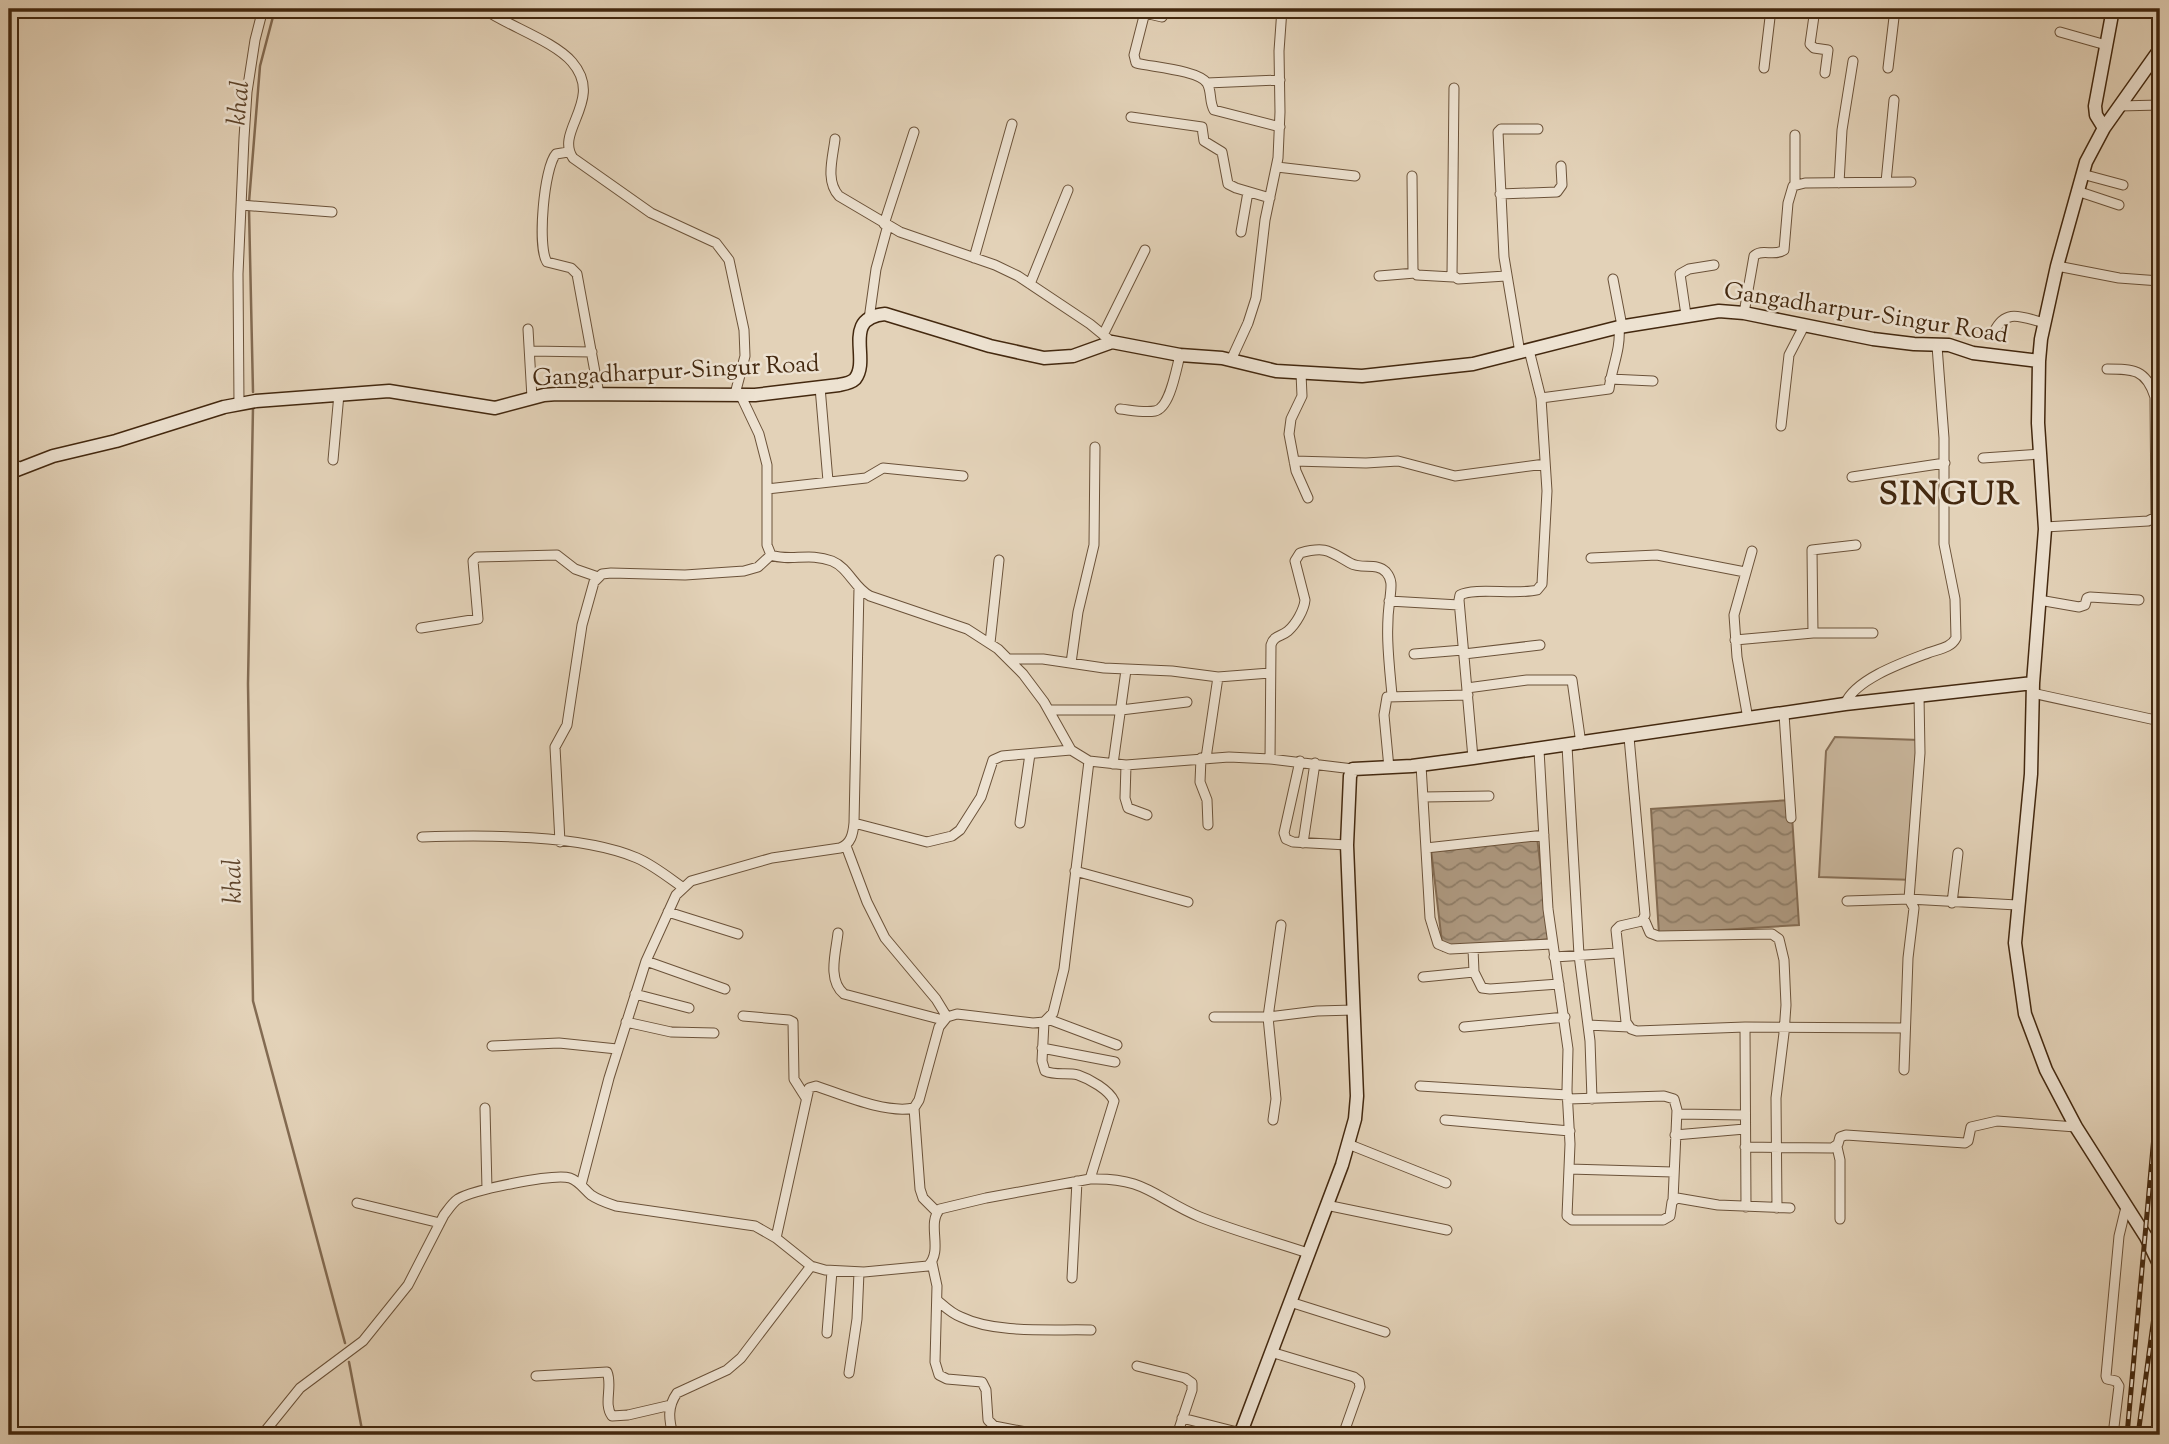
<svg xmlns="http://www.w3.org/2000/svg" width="2169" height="1444" viewBox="0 0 2169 1444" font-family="'Sorts Mill Goudy',serif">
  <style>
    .park { fill: #c8b59b; stroke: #866e55; stroke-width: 2 }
    .water { fill: url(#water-waves); stroke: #836b52; stroke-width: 2 }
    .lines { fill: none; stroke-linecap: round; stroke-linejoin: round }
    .stream { stroke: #836b52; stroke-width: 2.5 }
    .street-casing { stroke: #6b5239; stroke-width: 11 }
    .secondary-casing { stroke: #43280f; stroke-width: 15 }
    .street { stroke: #ede2d1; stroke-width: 9 }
    .secondary { stroke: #ede2d1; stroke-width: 12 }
    .rail-casing { stroke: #43280f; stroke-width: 5 }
    .rail { stroke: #ede2d1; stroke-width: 2.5; stroke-dasharray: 8; stroke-linecap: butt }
    .labels { text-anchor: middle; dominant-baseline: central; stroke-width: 5; stroke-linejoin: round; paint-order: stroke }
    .street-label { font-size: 24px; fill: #43280f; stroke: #ede2d1 }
    .water-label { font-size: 26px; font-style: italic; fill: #5e442b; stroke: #ede2d1 }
    .district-label { font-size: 32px; font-weight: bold; letter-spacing: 2px; fill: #43280f; stroke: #ede2d1 }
  </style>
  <defs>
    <pattern id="water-waves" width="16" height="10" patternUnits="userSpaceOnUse" patternTransform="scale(1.75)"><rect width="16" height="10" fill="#ad987f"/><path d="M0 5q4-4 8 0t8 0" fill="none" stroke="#8e7c66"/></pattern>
  </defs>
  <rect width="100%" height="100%" fill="#e3d2b8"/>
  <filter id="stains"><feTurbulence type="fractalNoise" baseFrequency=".00286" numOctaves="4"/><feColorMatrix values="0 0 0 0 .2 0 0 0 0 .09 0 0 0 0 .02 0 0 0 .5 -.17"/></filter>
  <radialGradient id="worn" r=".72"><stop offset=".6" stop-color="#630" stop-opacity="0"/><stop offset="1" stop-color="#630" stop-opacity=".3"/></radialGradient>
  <path class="park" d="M1835,737L1919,740L1915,880L1819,877L1826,751Z"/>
  <path class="water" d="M1791,800L1799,925L1659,934L1651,809Z
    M1537,837L1549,939L1443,951L1431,849Z"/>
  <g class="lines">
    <path class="stream" d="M249,202L260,66L275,9
      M249,209L253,392
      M253,407L248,684L253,1001L345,1343
      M349,1362L363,1435"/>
    <g class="street-casing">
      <path id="street" d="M484,9C508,26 554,41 572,62C605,100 554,131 573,158L651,213L716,243L729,260L744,330L745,356L735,394
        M1167,9L1162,17L1149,14L1144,16L1134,55L1136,63C1151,67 1198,70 1207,83C1212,91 1209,102 1214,110L1280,127
        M1815,9L1810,44L1814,48L1828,50L1825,73
        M2060,32L2106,45
        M1764,68L1771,9
        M1888,68L1895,9
        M1207,83L1280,80
        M1454,88L1452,275L1458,279L1506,276
        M2119,106L2160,105
        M1131,117L1202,127L1204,141L1222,152L1228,184L1236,188L1270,198
        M1795,135V185
        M835,139C833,157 825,181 839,196L900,232L995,265L1018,276L1090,324L1112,342
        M568,152L556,154C544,167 537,247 547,262L571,268L577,274L599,394
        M1277,167L1355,176
        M2082,174L2123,185
        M1412,176L1413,271L1417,275L1453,277
        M1886,182L1894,100
        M1839,183L1842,130L1853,61
        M2077,191L2119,205
        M1500,194L1557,192L1562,185L1561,166
        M241,205L332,212
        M884,224L914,132
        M1241,232L1248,192
        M974,258L1012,124
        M2057,266L2119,278L2160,281
        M1379,276L1415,273
        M1613,279L1622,326
        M1030,284L1068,190
        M1744,313L1754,256C1762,248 1774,257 1784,250L1788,203L1793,186L1805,183L1911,182
        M1686,315L1680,274L1689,269L1714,265
        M869,319L876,269L888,225
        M528,329L532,398
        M1994,332C2006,307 2023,318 2045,323
        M1103,335L1145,250
        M530,351L592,352
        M1520,353L1504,257L1498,132L1501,129H1538
        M1231,360L1248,323L1256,298L1265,220L1278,158L1280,112L1279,51L1282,9
        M1301,373L1302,396L1291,419L1289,434L1296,471L1308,498
        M1610,379L1653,381
        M820,387L828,481
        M740,394L759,434L767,465V545L771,555C790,562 809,552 832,561C849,568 854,588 870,596L967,629L998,649L1023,674L1044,702L1071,750L1089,761L1126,765L1229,757L1270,759L1353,769
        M1541,398L1609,389C1612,366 1621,350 1619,327
        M239,404L238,274L244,138L247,92L255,40L263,9
        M1120,409C1130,410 1144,413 1155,411C1170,408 1176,370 1180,355
        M1781,426L1789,355L1804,326
        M9,458L19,468
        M1983,458L2040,454
        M333,460L339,394
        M1294,461L1366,463L1398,461L1455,476L1545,464
        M1852,477L1945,463
        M767,489L866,478L883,468L963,476
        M2045,527L2148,521L2156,517L2155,397C2146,369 2133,369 2107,369
        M1591,558L1657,555L1745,572
        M2039,600L2079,607L2085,605L2087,598L2090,597L2139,600
        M1389,601L1459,605
        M421,628L478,619L473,561L477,557L557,555L575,569L598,577
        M1813,633L1812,550L1856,545
        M1735,640L1813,633H1873
        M990,643L999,560
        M1414,654L1463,650
        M1464,654L1540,645
        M1009,659H1043L1104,668L1172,671L1218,677L1270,673
        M1071,663L1078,612L1094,545L1095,447
        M1467,688L1527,680H1572L1581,744
        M2032,693L2160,721
        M1845,704C1855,679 1904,662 1928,653C1939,649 1951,648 1956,638L1955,599L1944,544V438L1937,346
        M1050,710H1121L1187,702
        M1784,714L1791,818
        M1748,719L1737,657L1734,615L1752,551
        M1629,737L1645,915L1642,921L1620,926L1616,930L1626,1022L1631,1029L1637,1031L1745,1027L1905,1028
        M1567,746L1579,955L1590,1041L1592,1099
        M1539,750L1548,909L1568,1049L1567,1090L1570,1144L1567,1216L1572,1220H1663L1670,1216L1672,1202L1677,1198L1718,1205L1790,1208
        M1201,758L1200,782L1207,800L1208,825
        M1206,758L1218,677
        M1473,758L1459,600L1460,595C1474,587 1517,595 1537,590L1542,584L1547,491L1541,398L1529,350
        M1270,759L1271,645C1274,635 1281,637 1288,631C1296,624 1304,610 1305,600L1295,561L1300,553C1326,546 1329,551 1350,563C1362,570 1376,562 1386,572C1393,580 1391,588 1390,598C1385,631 1389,662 1392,695
        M1300,761L1284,833L1286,839L1293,842L1347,845
        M1113,764L1126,670
        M1126,765L1125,798L1128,808L1147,815
        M1421,765L1430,918L1438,944L1450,949L1552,944
        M1389,768L1384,715L1387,697L1468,695
        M1423,797L1489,796
        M854,823L927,842L952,836L960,830L981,797L993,760L1002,756L1071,750
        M1020,823L1030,754
        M422,837C483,835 581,834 637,858C653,865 668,877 682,887
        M560,842L555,747L567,725L582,625L594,582L602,574L611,573L685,575L744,571L758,567L771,555
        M1303,843L1315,763
        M846,846L867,902L885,938L936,999L947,1017
        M1426,848L1544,835
        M1075,871L1188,902
        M1847,901L1909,899L2017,905
        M1952,903L1958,853
        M668,912L738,934
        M1644,919L1650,933L1658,936L1772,934L1779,939L1784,960L1786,1005L1784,1033L1776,1098L1777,1208
        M838,933C836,952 827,980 844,994L943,1020
        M1473,949L1474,972L1482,988L1490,989L1559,984
        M1554,957L1617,953
        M646,961L725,989
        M1423,977L1474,972
        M635,994L689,1008
        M743,1016L789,1020L793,1022L794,1079L806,1098
        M1214,1017H1268L1317,1011L1354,1010
        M1048,1019L1117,1045
        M626,1022L671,1032L714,1033
        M1044,1022L1042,1061L1045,1071C1056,1076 1067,1072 1078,1075C1090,1079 1109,1090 1114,1101L1090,1179
        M1588,1025L1629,1027
        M1464,1027L1565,1017
        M1745,1027L1746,1207
        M492,1046L559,1043L617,1049
        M1042,1048L1115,1062
        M1904,1070L1908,958L1914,908L1909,899L1920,753L1919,696
        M1420,1086L1567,1095
        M1568,1099L1664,1096L1674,1099L1677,1110L1673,1200
        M485,1108L487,1189
        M914,1108L920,1189L923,1198L937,1212
        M1677,1114L1745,1115
        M1273,1120L1276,1099L1268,1017L1281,925
        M1445,1120L1570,1131
        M1675,1135L1745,1129
        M1348,1144L1446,1183
        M1745,1147L1832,1148L1838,1144L1840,1137L1846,1135L1965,1143L1968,1141L1971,1127L1997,1121L2076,1127
        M1837,1147L1840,1160V1219
        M1569,1169L1673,1172
        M581,1185L609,1078L646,961L676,895L691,881L772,858L840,848C851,844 853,834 854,823L859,588
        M357,1203L440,1223
        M1326,1205L1447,1230
        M776,1238L809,1088L816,1086C843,1095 886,1114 914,1108L919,1100L939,1027L947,1017L957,1014L1033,1023L1044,1022L1053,1013L1064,969L1089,761
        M932,1263L937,1286L935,1362L939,1375L947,1379L982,1382L986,1390L988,1420L994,1426L1042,1435
        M1072,1278L1077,1181
        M938,1301C945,1307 952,1314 961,1317C996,1334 1052,1329 1091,1330
        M1290,1302L1385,1332
        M827,1333L832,1271
        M1271,1352L1354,1377L1359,1381L1360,1387L1343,1435
        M1137,1366L1185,1378L1192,1383V1390L1177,1435
        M849,1373L857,1319L859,1272
        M536,1376L607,1372C613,1386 603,1404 612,1416L628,1415L671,1405
        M1182,1418L1241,1433
        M262,1435L300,1388L363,1341L408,1285L444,1215C448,1210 452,1203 458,1199C473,1190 554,1173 570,1178C579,1181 584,1189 591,1195C598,1200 607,1203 616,1206L755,1226L776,1238L811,1266L825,1270L864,1272L928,1266C944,1250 926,1224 940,1209L986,1198L1090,1179C1145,1177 1155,1198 1200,1217C1235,1231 1272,1241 1308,1253
        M673,1435C669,1420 667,1407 677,1393L727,1370L741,1358L811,1266
        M2113,1435L2119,1386L2116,1381L2107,1379L2106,1376L2119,1236L2126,1207"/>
    </g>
    <g class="secondary-casing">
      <path id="secondary" d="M2160,49L2104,128L2086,162L2057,266L2041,339L2039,361L2038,423L2045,529L2033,683L2031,774L2015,943L2025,1014L2046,1070L2076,1127L2146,1237L2160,1266
        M2104,128L2096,115L2095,106L2113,9
        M9,473L53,456L116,441L224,407L256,401L389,391L495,408L544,395L557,394L755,395L839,385C844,384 851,383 855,379C871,359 841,318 885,314L990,346L1044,358L1073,356L1112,342L1180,355L1222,358L1276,371L1362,376L1473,364L1619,327L1719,311L1744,313L1873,339L1914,344L1949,345L1973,353L2039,361
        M1240,1435L1342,1165L1355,1119L1357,1096L1347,845L1350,776L1353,769L1412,766L1473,758L1845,704L2033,683"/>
    </g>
    <use href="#street" class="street"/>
    <use href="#secondary" class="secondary"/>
    <g class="rail-casing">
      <path id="rail" d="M2127,1435L2160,1070
        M2138,1435L2156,1302L2160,1251"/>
    </g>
    <use href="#rail" class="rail"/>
  </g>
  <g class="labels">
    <g class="street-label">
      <text transform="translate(1866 314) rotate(9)">Gangadharpur-Singur Road</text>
      <text transform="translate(676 372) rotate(-3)">Gangadharpur-Singur Road</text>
    </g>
    <g class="water-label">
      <text transform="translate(240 103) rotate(-85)">khal</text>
      <text transform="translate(234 881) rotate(-91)">khal</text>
    </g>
    <g class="district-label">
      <text x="1950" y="496">SINGUR</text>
    </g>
  </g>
  <rect width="2169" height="1444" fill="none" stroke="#e3d2b8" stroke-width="35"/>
  <rect x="10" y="10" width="2148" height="1423" fill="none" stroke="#43280f" stroke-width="3.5"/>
  <rect x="18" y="18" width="2134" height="1409" fill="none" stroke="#43280f" stroke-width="2"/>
  <rect width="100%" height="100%" filter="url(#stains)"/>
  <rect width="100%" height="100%" fill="url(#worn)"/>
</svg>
